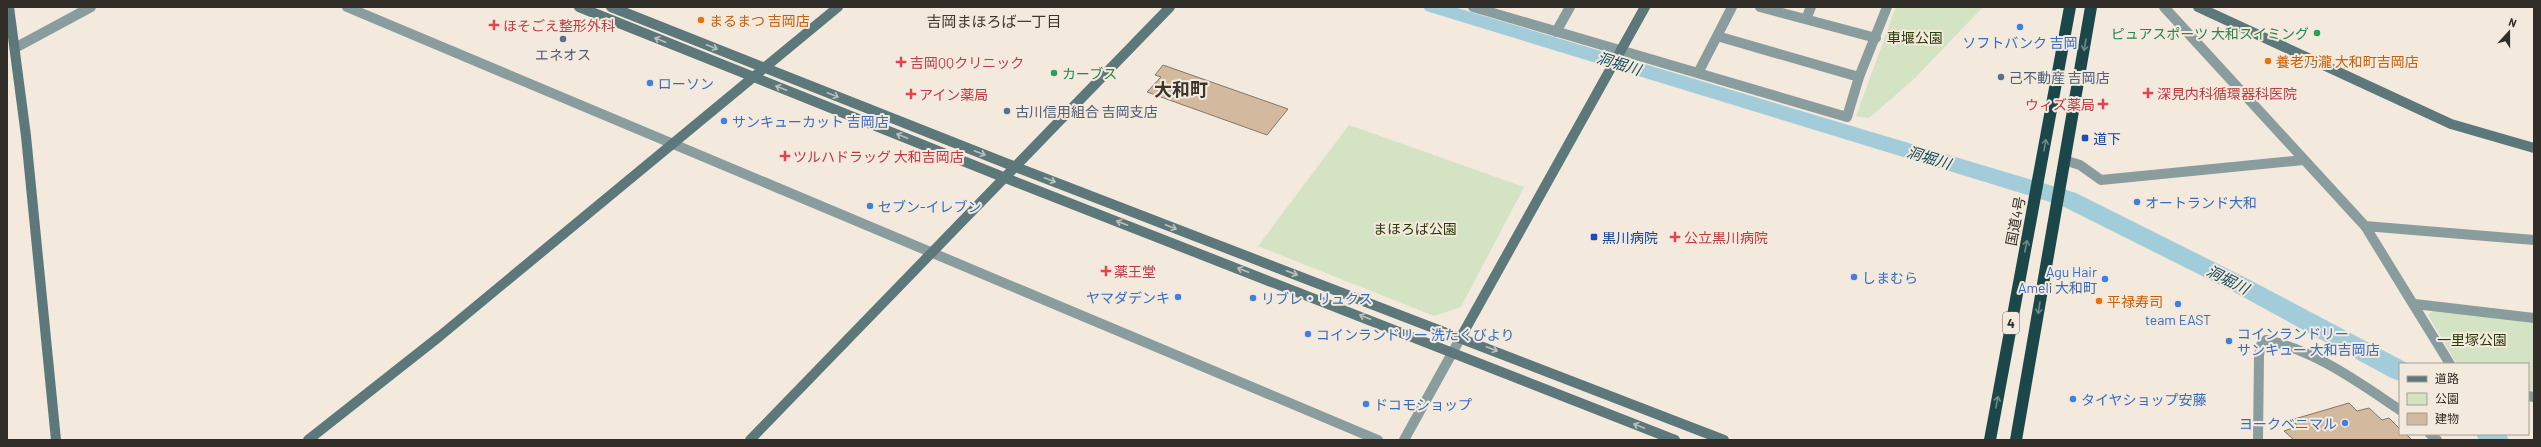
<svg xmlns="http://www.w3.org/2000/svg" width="2541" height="447" viewBox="0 0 2541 447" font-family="Barlow,'Noto Sans JP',sans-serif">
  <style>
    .green { fill: #d3e3c3 }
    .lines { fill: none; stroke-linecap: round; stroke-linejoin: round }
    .river { fill: #a3ccda; fill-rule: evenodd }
    .building { fill: #d3b99e; stroke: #81786d }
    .street { stroke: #8a9d9e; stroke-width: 10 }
    .secondary { stroke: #5c787a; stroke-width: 10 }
    .highway { stroke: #1b474a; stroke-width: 12 }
    .oneway { stroke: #bec1ba }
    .oneway2 { stroke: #718885 }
    .food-dot { fill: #e8710a; stroke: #f3e9dd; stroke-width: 1.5 }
    .health-dot { fill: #e0444e; stroke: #f3e9dd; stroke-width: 1.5 }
    .shop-dot { fill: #3f7fe0; stroke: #f3e9dd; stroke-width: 1.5 }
    .leisure-dot { fill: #2e9e5b; stroke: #f3e9dd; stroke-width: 1.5 }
    .service-dot { fill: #5c6f8a; stroke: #f3e9dd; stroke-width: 1.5 }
    .transit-dot { fill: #1a4fb4; stroke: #f3e9dd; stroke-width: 1.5 }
    .labels { text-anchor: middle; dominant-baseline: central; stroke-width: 4; stroke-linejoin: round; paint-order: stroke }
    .shield { fill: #f3e9dd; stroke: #6b655e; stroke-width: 1 }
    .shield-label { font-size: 13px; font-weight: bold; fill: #312d28 }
    .food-label { font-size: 14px; fill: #c56008; stroke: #f3e9dd; text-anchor: start }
    .health-label { font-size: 14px; fill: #be3a42; stroke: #f3e9dd; text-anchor: start }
    .leisure-label { font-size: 14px; fill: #27864d; stroke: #f3e9dd; text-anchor: end }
    .park-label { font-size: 14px; fill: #283b08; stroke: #f3e9dd }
    .shop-label { font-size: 14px; fill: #366cbe; stroke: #f3e9dd; text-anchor: start }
    .service-label { font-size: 14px; fill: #4e5e75; stroke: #f3e9dd; text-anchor: start }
    .transit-label { font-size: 14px; fill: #164399; stroke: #f3e9dd; text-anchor: start }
    .street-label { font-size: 14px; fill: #312d28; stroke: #f3e9dd }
    .neighbourhood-label { font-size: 15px; fill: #3d352c; stroke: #f3e9dd }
    .water-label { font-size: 15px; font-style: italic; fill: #144c5c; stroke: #f3e9dd }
    .district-label { font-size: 18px; font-weight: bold; fill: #3d352c; stroke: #f3e9dd }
  </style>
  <rect width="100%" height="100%" fill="#f3e9dd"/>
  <path class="green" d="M1896,7H1983L1914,79L1869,118L1856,116Z
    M1349,125L1524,187L1461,307L1434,316L1258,246Z
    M2434,310L2534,323V391L2528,390V364H2457L2428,315Z"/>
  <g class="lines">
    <path class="river" d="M1423,7H1454L2076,193L2250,280L2409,364H2400V381L2391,378L2234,292L2060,205L1426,11Z
      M2476,434H2506L2509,440H2479Z"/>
  </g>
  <path class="building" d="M1163,65L1288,109L1267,135L1147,92L1161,77L1155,75Z
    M2349,403L2357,411L2369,408L2382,420L2389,418L2400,429V434H2406L2412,440H2294L2284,431L2298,426L2291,420Z"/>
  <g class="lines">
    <path class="street" d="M347,7L1378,440
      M1473,7L1847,117L1859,77L1887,7
      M1760,7L1876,38
      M2164,7L2365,226L2450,364
      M1806,19L1811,7
      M1556,32L1570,7
      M1717,36L1859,77
      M15,48L91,7
      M1698,73L1732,7
      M2064,160L2080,165L2101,180L2304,160
      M2365,226L2534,240
      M2415,304L2534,318
      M2528,396L2534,397
      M2430,434L2437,440
      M1404,440L1461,337
      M2258,440L2259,355L2261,345L2266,340C2316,351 2358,382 2400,410"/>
    <path class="secondary" d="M9,7L26,136L56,440
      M579,7L1003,177L1675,440
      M611,7L1013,166L1724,440
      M2198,7L2451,124L2534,148
      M1461,337L1645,7
      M308,440L440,336L838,7
      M750,440L1170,7"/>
    <path class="highway" d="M1990,440L2070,7
      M2016,440L2091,7"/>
  </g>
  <defs><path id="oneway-shaft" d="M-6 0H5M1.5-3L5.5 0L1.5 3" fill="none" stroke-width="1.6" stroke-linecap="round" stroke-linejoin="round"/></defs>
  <g class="oneway">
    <use href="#oneway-shaft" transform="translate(660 40) rotate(-158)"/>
    <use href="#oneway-shaft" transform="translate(712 47) rotate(22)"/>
    <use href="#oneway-shaft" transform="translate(781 88) rotate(-158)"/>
    <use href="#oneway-shaft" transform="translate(833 95) rotate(22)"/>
    <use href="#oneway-shaft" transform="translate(902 136) rotate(-158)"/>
    <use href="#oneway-shaft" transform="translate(980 153) rotate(22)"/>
    <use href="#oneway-shaft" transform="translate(1050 180) rotate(21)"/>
    <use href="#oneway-shaft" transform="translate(1122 223) rotate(-159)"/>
    <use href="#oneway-shaft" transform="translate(1171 227) rotate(21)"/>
    <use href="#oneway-shaft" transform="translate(1243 270) rotate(-159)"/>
    <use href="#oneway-shaft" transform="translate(1292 273) rotate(21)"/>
    <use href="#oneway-shaft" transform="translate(1365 317) rotate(-159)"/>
    <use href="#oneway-shaft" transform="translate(1492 349) rotate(21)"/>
    <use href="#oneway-shaft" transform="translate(1639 426) rotate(-158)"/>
  </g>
  <g class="oneway2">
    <use href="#oneway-shaft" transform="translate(2085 45) rotate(100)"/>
    <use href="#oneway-shaft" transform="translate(2045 145) rotate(-80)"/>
    <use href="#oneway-shaft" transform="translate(2026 246) rotate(-79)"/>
    <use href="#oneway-shaft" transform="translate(2039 308) rotate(99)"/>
    <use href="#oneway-shaft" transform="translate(1997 402) rotate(-79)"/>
  </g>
  <g class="food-dot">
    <circle cx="701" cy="20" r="4"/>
    <circle cx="2268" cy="61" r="4"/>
    <circle cx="2099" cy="301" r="4"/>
  </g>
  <g class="health-dot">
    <path d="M492 19h4v4h4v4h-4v4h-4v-4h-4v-4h4z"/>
    <path d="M899 56h4v4h4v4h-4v4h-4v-4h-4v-4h4z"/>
    <path d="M2146 87h4v4h4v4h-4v4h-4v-4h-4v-4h4z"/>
    <path d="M909 88h4v4h4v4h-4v4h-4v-4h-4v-4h4z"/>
    <path d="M2101 98h4v4h4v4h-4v4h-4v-4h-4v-4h4z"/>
    <path d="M783 150h4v4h4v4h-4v4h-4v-4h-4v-4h4z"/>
    <path d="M1673 231h4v4h4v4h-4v4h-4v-4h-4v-4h4z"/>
    <path d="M1104 265h4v4h4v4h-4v4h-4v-4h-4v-4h4z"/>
  </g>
  <g class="shop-dot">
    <circle cx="2020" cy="27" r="4"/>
    <circle cx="650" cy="83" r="4"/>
    <circle cx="724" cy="121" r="4"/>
    <circle cx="2137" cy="202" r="4"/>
    <circle cx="870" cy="206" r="4"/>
    <circle cx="1854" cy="277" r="4"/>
    <circle cx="2105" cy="279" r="4"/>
    <circle cx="1178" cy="297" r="4"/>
    <circle cx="1253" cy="298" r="4"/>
    <circle cx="2178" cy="304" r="4"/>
    <circle cx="1308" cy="334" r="4"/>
    <circle cx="2229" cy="341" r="4"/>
    <circle cx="2073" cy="399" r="4"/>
    <circle cx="1366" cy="404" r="4"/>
    <circle cx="2345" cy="423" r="4"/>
  </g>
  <g class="leisure-dot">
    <circle cx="2317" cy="33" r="4"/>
    <circle cx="1054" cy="73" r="4"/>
  </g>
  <g class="service-dot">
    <circle cx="563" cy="39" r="4"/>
    <circle cx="2001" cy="77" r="4"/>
    <circle cx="1007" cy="111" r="4"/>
  </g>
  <g class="transit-dot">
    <rect x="2081" y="134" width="8" height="8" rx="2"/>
    <rect x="1590" y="233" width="8" height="8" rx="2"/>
  </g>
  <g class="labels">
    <rect class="shield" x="2003" y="312" width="16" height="22" rx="3"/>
    <g class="shield-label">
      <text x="2011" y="323">4</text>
    </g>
    <g class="food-label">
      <text x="709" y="20">まるまつ 吉岡店</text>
      <text x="2276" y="61">養老乃瀧 大和町吉岡店</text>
      <text x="2107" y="301">平禄寿司</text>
    </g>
    <g class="health-label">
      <text x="503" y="25">ほそごえ整形外科</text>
      <text x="910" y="62">吉岡QQクリニック</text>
      <text x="2157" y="93">深見内科循環器科医院</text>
      <text x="919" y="94">アイン薬局</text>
      <text x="2095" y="104" text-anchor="end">ウィズ薬局</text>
      <text x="793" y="156">ツルハドラッグ 大和吉岡店</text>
      <text x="1684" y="237">公立黒川病院</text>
      <text x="1114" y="271">薬王堂</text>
    </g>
    <g class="leisure-label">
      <text x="2309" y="33">ピュアスポーツ 大和スイミング</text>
      <text x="1062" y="73" text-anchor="start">カーブス</text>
    </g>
    <g class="park-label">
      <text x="1915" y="37">車堰公園</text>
      <text x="1415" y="228">まほろば公園</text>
      <text x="2472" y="339">一里塚公園</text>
    </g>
    <g class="shop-label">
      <text x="2020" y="42" text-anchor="middle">ソフトバンク 吉岡</text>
      <text x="658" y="83">ローソン</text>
      <text x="732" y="121">サンキューカット 吉岡店</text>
      <text x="2145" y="202">オートランド大和</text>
      <text x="878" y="206">セブン-イレブン</text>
      <text x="2097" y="271" text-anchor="end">Agu Hair<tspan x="2097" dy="16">Ameli 大和町</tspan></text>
      <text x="1862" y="277">しまむら</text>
      <text x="1170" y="297" text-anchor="end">ヤマダデンキ</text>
      <text x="1261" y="298">リブレ・リュクス</text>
      <text x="2178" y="319" text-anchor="middle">team EAST</text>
      <text x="2237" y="333">コインランドリー<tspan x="2237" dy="16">サンキュー 大和吉岡店</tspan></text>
      <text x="1316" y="334">コインランドリー 洗たくびより</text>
      <text x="2081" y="399">タイヤショップ安藤</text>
      <text x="1374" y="404">ドコモショップ</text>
      <text x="2337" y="423" text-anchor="end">ヨークベニマル</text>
    </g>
    <g class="service-label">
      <text x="563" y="54" text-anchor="middle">エネオス</text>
      <text x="2009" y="77">己不動産 吉岡店</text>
      <text x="1015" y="111">古川信用組合 吉岡支店</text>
    </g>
    <g class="transit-label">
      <text x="2093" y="138">道下</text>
      <text x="1602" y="237">黒川病院</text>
    </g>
    <g class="street-label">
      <text transform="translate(2015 221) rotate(-79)">国道4号</text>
    </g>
    <g class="neighbourhood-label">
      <text x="994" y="21">吉岡まほろば一丁目</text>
    </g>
    <g class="water-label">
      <text transform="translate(1619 63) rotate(17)">洞堀川</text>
      <text transform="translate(1929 157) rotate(17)">洞堀川</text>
      <text transform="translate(2228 279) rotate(27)">洞堀川</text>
    </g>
    <g class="district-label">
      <text x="1181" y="89">大和町</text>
    </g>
  </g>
  <rect width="2541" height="447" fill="none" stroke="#312d28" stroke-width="16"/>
  <rect x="2399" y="363" width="130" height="72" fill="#f3e9dd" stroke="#a59e95"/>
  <rect x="2407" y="376" width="20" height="6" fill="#5c787a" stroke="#a59e95"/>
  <text x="2435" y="383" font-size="12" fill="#312d28">道路</text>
  <rect x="2407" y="393" width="20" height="12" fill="#d3e3c3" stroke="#a59e95"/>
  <text x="2435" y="403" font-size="12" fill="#312d28">公園</text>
  <rect x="2407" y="413" width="20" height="12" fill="#d3b99e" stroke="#a59e95"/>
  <text x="2435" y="423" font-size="12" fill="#312d28">建物</text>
  <g transform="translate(2509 32) rotate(21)" stroke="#f3e9dd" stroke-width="3" paint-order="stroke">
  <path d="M0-3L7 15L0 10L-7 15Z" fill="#312d28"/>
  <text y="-6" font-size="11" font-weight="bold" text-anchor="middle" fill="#312d28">N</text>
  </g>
</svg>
